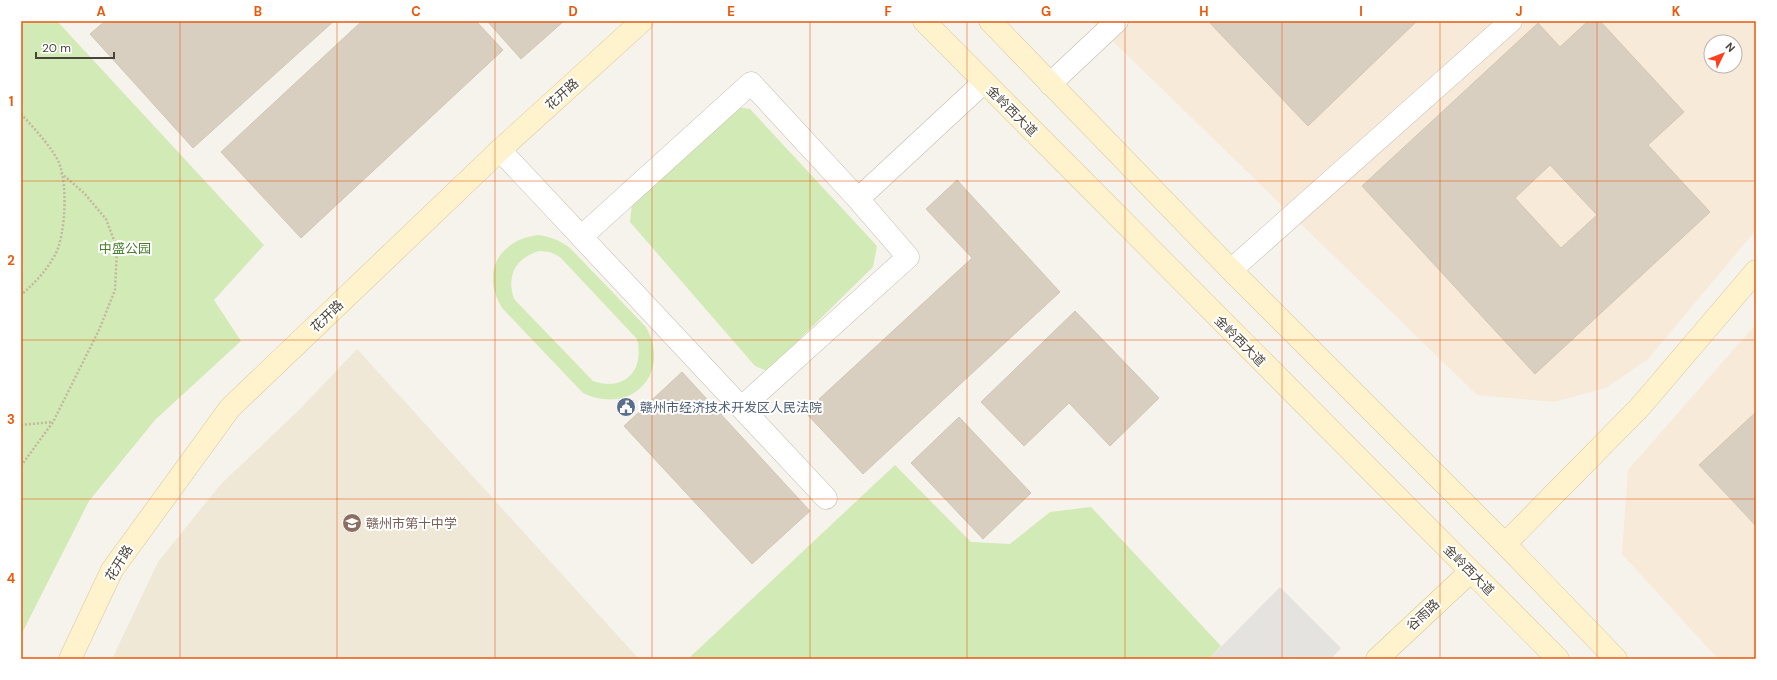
<svg xmlns="http://www.w3.org/2000/svg" width="1777" height="680" viewBox="0 0 1777 680" font-family="'DM Sans','Noto Sans SC',sans-serif">
  <style>
    .commercial { fill: #f7ead8; fill-rule: evenodd }
    .education { fill: #efe8d6 }
    .green { fill: #d2eab5; fill-rule: evenodd }
    .parking { fill: #e5e3e0 }
    .building { fill: #d8cfc1; stroke: #d3c7b4; fill-rule: evenodd }
    .lines { fill: none; stroke-linecap: round; stroke-linejoin: round }
    .street-casing { stroke: #c2bbae; stroke-width: 23 }
    .secondary-casing { stroke: #d6c79b; stroke-width: 23 }
    .path { stroke: #c4b79f; stroke-width: 2.5; stroke-dasharray: 2 2; stroke-linecap: butt }
    .street { stroke: #fff; stroke-width: 22 }
    .secondary { stroke: #fff3cd; stroke-width: 22 }
    .grid { fill: none; stroke: #e8590c; stroke-width: 1; stroke-opacity: 0.55 }
    .labels { text-anchor: middle; dominant-baseline: central; stroke-width: 4; stroke-linejoin: round; paint-order: stroke }
    .street-label { font-size: 13px; fill: #4b4439; stroke: #fff }
    .park-label { font-size: 13px; fill: #4a7f2a; stroke: #fff }
    .service-label { font-size: 13px; fill: #4e5e75; stroke: #fff; text-anchor: start }
    .education-label { font-size: 13px; fill: #785e54; stroke: #fff; text-anchor: start }
    .neatline { fill: none; stroke: #e8590c; stroke-width: 1.5 }
    .grid-label { font-size: 13px; text-anchor: middle; font-weight: bold; fill: #e8590c }
  </style>
  <rect width="100%" height="100%" fill="#f6f3ec"/>
  <path class="commercial" d="M1092,21H1756V230L1648,359L1606,388L1554,402L1477,395ZM1711,42H1735V66H1711Z
    M1756,324V659H1718L1622,554L1628,470Z"/>
  <path class="education" d="M357,349L639,659H112L158,562L221,484L300,409Z"/>
  <path class="green" d="M21,21H57L264,245L214,300L241,341L155,420L89,501L21,635Z
    M736,107L750,109L877,246L873,267L767,371L755,366L630,222L632,204Z
    M538,235C551,237 560,240 570,248L646,327C672,374 631,416 583,393L503,309C480,274 498,240 538,235ZM539,251L550,252L560,257L637,339C645,370 625,392 593,381L514,299C506,275 516,258 539,251Z
    M895,465L971,542L1010,544L1050,512L1091,507L1221,646L1209,659H688Z"/>
  <path class="parking" d="M1280,587L1341,648L1331,659H1209Z"/>
  <path class="building" d="M105,21H334L193,148L90,34Z
    M362,21H476L503,50L301,238L221,152Z
    M487,21H564L521,59Z
    M1208,21H1417L1308,126Z
    M1588,21H1600L1684,112L1648,145L1710,212L1535,374L1362,186L1538,23L1560,47ZM1550,165L1597,215L1561,248L1515,198Z
    M957,180L1060,292L863,474L805,412L972,258L926,209Z
    M1075,311L1159,398L1110,446L1069,403L1024,446L981,402Z
    M682,372L810,511L752,564L624,426Z
    M1756,412V526L1699,465Z
    M959,417L1031,493L983,539L911,463Z"/>
  <g class="lines">
    <g class="street-casing">
      <path id="street" d="M1050,84L1117,21
        M500,150L826,498
        M858,199L983,83
        M581,237L751,83L858,199L908,257L742,407
        M1231,270L1511,21"/>
    </g>
    <g class="secondary-casing">
      <path id="secondary" d="M924,21L1558,659
        M990,21L1231,270L1505,544L1616,659
        M1505,544L1640,407L1756,271
        M70,659L112,570L230,408L500,150L642,21
        M1377,659L1470,572"/>
    </g>
    <path class="path" d="M21,114C33,127 47,142 56,157C69,177 66,235 55,255C46,271 35,283 21,295
      M21,425L52,422
      M21,466L53,422L99,330L115,290L117,248L106,219L84,193L61,173"/>
    <use href="#street" class="street"/>
    <use href="#secondary" class="secondary"/>
  </g>
  <path class="grid" d="M180,21V659M337,21V659M495,21V659M652,21V659M810,21V659M967,21V659M1125,21V659M1282,21V659M1440,21V659M1597,21V659M21,181H1756M21,340H1756M21,499H1756"/>
  <defs>
    <g id="civic-disc" transform="scale(1)"><circle r="9.5" fill="#5c6f8a" stroke="#fff"/><path d="M-.6-6.5H3V-4.5H.6V-3L4-1V1h2V6H-6V1h2V-1L-.6-3ZM-1.2 2.5V6h2.4V2.5Z" fill="#fff"/></g>
    <g id="school-disc" transform="scale(1)"><circle r="9.5" fill="#8d6e63" stroke="#fff"/><path d="M0-5L7-2L0 1L-7-2ZM-4 1L0 2.5L4 1V4Q0 6-4 4Z" fill="#fff"/></g>
  </defs>
  <g fill-rule="evenodd">
    <use href="#civic-disc" x="626" y="407"/>
    <use href="#school-disc" x="352" y="523"/>
  </g>
  <g class="labels">
    <g class="street-label">
      <text transform="translate(562 94) rotate(-42)">花开路</text>
      <text transform="translate(1012 111) rotate(45)">金岭西大道</text>
      <text transform="translate(327 316) rotate(-44)">花开路</text>
      <text transform="translate(1240 341) rotate(45)">金岭西大道</text>
      <text transform="translate(119 563) rotate(-58)">花开路</text>
      <text transform="translate(1469 570) rotate(45)">金岭西大道</text>
      <text transform="translate(1423 615) rotate(-43)">谷雨路</text>
    </g>
    <g class="park-label">
      <text x="125" y="248">中盛公园</text>
    </g>
    <g class="service-label">
      <text x="640" y="407">赣州市经济技术开发区人民法院</text>
    </g>
    <g class="education-label">
      <text x="366" y="523">赣州市第十中学</text>
    </g>
  </g>
  <rect width="1777" height="680" fill="none" stroke="#ffffff" stroke-width="44"/>
  <g transform="translate(1723 54) rotate(47)"><circle r="19" fill="#ffffff" stroke="#b7b4b0"/>
  <path d="M0-3L7 15L0 10L-7 15Z" fill="#fc3f1d"/>
  <text y="-6" font-size="11" font-weight="bold" text-anchor="middle" fill="#4b4439">N</text>
  </g>
  <path d="M36 52v6h78v-6" fill="none" stroke="#4b4439" stroke-width="2"/>
  <text x="42" y="52" font-size="12" fill="#4b4439" stroke="#ffffff" stroke-width="3" paint-order="stroke">20 m</text>
  <rect x="22" y="22" width="1733" height="636" class="neatline"/>
  <g class="grid-label">
    <text x="101" y="16">A</text>
    <text x="258" y="16">B</text>
    <text x="416" y="16">C</text>
    <text x="573" y="16">D</text>
    <text x="731" y="16">E</text>
    <text x="888" y="16">F</text>
    <text x="1046" y="16">G</text>
    <text x="1204" y="16">H</text>
    <text x="1361" y="16">I</text>
    <text x="1519" y="16">J</text>
    <text x="1676" y="16">K</text>
    <text x="11" y="106">1</text>
    <text x="11" y="265">2</text>
    <text x="11" y="424">3</text>
    <text x="11" y="583">4</text>
  </g>
</svg>
